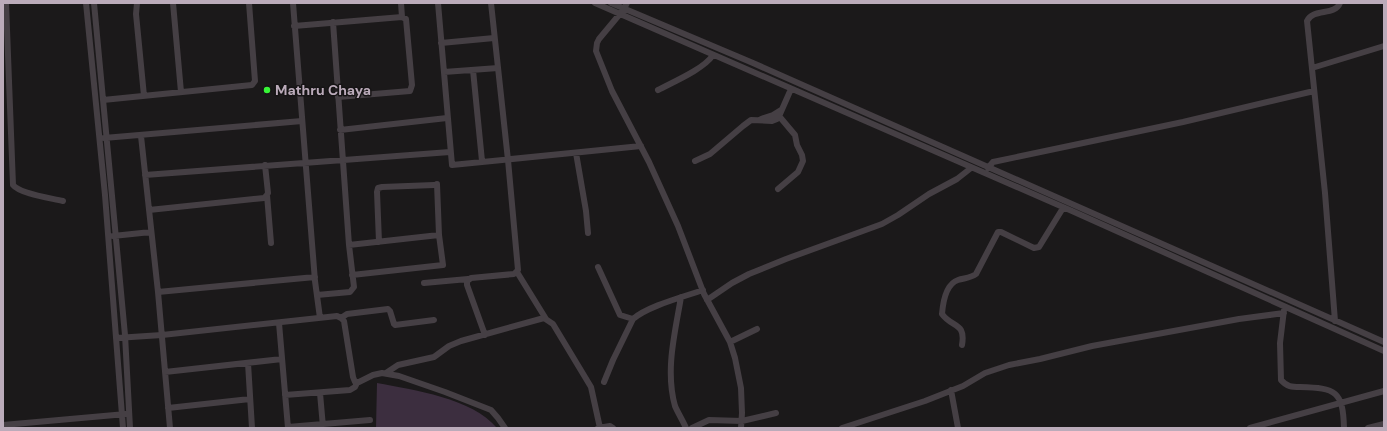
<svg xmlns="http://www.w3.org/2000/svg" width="1387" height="431" viewBox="0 0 1387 431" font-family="'DM Sans',sans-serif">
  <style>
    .water { fill: #3c2e3f }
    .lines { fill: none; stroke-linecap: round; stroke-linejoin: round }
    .minor { stroke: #453f44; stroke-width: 6 }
    .poi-dot { fill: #37f537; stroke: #161415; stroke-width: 1.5 }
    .labels { text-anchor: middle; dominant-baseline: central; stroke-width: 3; stroke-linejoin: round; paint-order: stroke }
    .poi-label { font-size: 14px; font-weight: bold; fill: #bbabba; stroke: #161415; text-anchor: start }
  </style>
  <rect width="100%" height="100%" fill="#1b191a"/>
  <path class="water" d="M377,383C414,390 472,398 497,428H376Z"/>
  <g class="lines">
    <path class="minor" d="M6,3L13,185C20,194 51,198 63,201
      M86,3L105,195L123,428
      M94,3L125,335L130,428
      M137,3L136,14L144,96
      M173,3L181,92
      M293,3L315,281L320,318
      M401,3L402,17
      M438,3L452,165L641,146
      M595,3L1072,211L1384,351
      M611,3L753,63L1384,342
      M627,3L624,9L599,39L597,43L596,51L612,91L649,162L678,226L704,294L730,342L735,358L741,388L742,413L741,428
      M294,26L402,17L406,19L412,85L410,91L338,97
      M441,43L494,38
      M1312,68L1384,46
      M473,70L482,161
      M444,72L498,68
      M658,90C673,82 704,69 713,55
      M103,100L252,85L255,81L249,3
      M761,119L773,115L781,110
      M340,130L447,118
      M141,136L158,292L170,428
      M104,138L302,121
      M576,153L586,211L588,233
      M695,161L710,154L743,126L751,120L772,121L777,119L780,114L791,89
      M988,168L993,162L1183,122L1314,91
      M145,175L450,152
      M778,189L798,172L803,161L802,155L797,145L795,135L779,116
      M267,195L271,243
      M149,210L264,198L267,195L268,193L265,165
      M113,236L151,232
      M379,242L377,192L378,188L382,187L434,185
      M349,245L439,235
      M598,267L620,315L633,319
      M517,272L546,319
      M352,275L443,265L439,235L437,184
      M424,283L468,279
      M158,292L315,277
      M317,295L350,292L354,287L349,245L333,22
      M681,297C675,333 665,370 675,406C678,413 683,421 686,428
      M707,300L732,283L749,274L786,259L882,224L898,215L929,194L957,179L971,168
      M1284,310L1280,343L1281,380C1287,387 1292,387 1300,387C1336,388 1343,391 1344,428
      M341,318L347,314L388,309L390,311L394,324L395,325L434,320
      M1335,321L1325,193L1307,21C1313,8 1335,16 1340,3
      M279,323L288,428
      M485,335L467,285V281L471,278L514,274L518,270L508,160L491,3
      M116,338L162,335L337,316L341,318L344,321L353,377L355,382H359L373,375L382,373L399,376L445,392L491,410L498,418L505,428
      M730,342L757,329
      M962,345C966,322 952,328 942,314C943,302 946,284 958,280C964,278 971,278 976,274L998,232H1001L1034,248L1039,247L1063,208
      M248,363L252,428
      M165,372L282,359
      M386,373L398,365L434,357L449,346L461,341L544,318L553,324L591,387L600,428
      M604,382L613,360L633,319C648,306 683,297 703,290
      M951,390L958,428
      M320,393L323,427
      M285,395L350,390L355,387L357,383
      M168,408L250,399
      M3,425L126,414
      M288,427L370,420
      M598,428L610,426L613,428
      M692,428L709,420L742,421L776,413
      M842,428L925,401L963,386L985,373L1009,365L1040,359L1092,346L1239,319L1284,313
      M1250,428L1384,391
      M1368,428L1384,424"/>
  </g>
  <circle class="poi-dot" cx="267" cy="90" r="4"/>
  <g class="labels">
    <g class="poi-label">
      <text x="275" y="90">Mathru Chaya</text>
    </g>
  </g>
  <rect width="1387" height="431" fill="none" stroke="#bbabba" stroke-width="8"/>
</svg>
